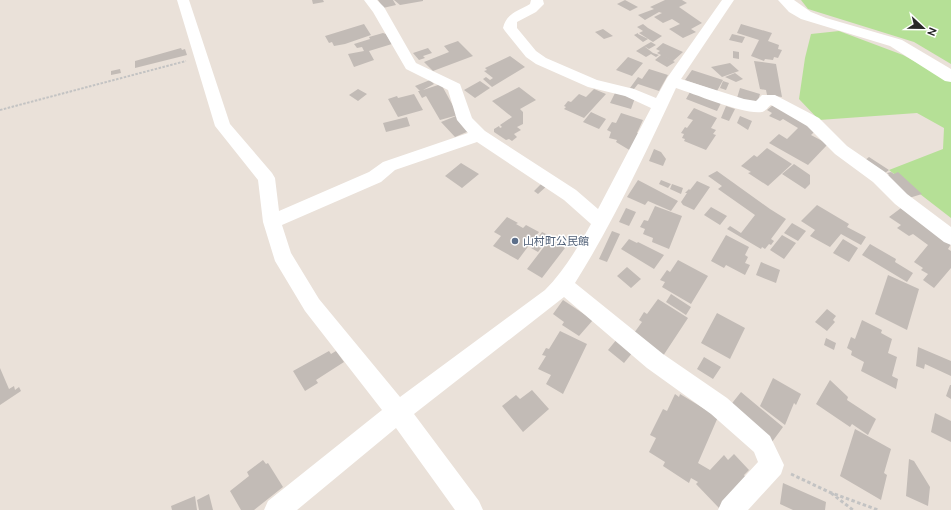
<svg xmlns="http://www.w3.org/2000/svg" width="951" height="510" viewBox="0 0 951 510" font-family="Ubuntu,'Noto Sans JP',sans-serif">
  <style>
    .green { fill: #b5e096 }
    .building { fill: #c2bbb6 }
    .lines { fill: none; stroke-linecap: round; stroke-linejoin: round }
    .path-far1 { stroke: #c3c3c3; stroke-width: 2; stroke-dasharray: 2.5 1.5; stroke-linecap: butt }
    .path { stroke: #c3c3c3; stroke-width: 3; stroke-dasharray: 3.5 2.5; stroke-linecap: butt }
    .street { fill: #fff; fill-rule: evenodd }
    .secondary { fill: #fff; fill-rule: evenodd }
    .service-dot { fill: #5c6f8a; stroke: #fff; stroke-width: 1.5 }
    .labels { text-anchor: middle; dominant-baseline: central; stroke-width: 3; stroke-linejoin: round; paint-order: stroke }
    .service-label { font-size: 11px; fill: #4e5e75; stroke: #fff; text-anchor: start }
  </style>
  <rect width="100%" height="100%" fill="#eae1d9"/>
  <path class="green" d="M801,0H951V64L914,42L808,9Z
    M839,31L903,55L951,81V218L889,170L943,149L944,128L917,113L819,120L799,99L805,58L811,34Z"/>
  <path class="building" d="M312,0H323L324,2L313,4Z
    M378,0H393L396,5L383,8Z
    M394,0H423V1L400,5Z
    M625,0L638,7L630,11L617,4Z
    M665,0H682L687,3L679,7L702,23L691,29L696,32L683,38L669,29L680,24L672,19L663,23L654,17L662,13L659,12L645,20L638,15L654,9L650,7Z
    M364,24L371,35L345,44L334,46L332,42L329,43L325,36Z
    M643,24L648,28L662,36L653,42L639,33L643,31L637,27Z
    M741,24L772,33L768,41L779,45L778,49L782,50L778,58L774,57L773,60L765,59L764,61L751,56L759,40L737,33Z
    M603,29L613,36L604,39L595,32Z
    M383,33L386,34L392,44L369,51L374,60L354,67L348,54L364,51L362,47L357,48L354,44L370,39L369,37Z
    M638,33V34L648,39L643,42L634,35Z
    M732,34L745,37L742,43L729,40Z
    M458,41L473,56L433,71L424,62L449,52L444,46Z
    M651,42L656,45L649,49L644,46Z
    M663,43L683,52L673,61L665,57L675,62L667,67L655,60L661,55L657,53L660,51L656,49Z
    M644,46L653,53L659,55L656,57L651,54L646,57L636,51Z
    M181,48L182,50L185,49L187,55L135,68V61Z
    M428,48L432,53L423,56L425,58L419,60L413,53Z
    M733,51L739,52V59L733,58Z
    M510,56L525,67L492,87L483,79L486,77L490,80L493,78L484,71L487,70L485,68Z
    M628,57L643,63L632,76L616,70Z
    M754,61L776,64L782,97L767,95L766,90L760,89Z
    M730,63L739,71L722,77L711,67Z
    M120,69L121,73L111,75V71Z
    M649,69L668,75L659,91L638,84L634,89L630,88L638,77L642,79Z
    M692,70L723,80L717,91L685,80Z
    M735,73L743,79L736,82L725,77Z
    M430,80L434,84L423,90L441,84L458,115L440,120L426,96L422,98L418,91H420L415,86Z
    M480,81L490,88L475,98L464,90Z
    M723,81L729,83L726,90L720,88Z
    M519,87L536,100L520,109L523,112V124L517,127L521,130L514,134L517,137L512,141L509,139L506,140L494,132V129L499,126L500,128L502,127L500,125L512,117L492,101Z
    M740,88L760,94L757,104L737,98Z
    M358,89L367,94L358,101L349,95Z
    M594,89L606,94L584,118L564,109L566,107L564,106L568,101L571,102L579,94L586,97Z
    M690,92L722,101L717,111L686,99Z
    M615,93L635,98L631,109L610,103Z
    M414,94L423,110L398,117L388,99L397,96L398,98Z
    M773,105L816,130L811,135L828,144L808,165L769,143L779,134L787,139L798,128L783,119L780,121L769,116L772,113L767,110Z
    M726,106L735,109L729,121L721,118Z
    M694,108L717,118L711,128L716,130L713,134L716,135L706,150L684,141L685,139L682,138L684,134L681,133L685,127L687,128L693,120L687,118Z
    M591,112L606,119L599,129L583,122Z
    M621,113L643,120L637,133H640L631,151L616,142L617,140L609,138L611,132L607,130L612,122L616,123Z
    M456,116L469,131L455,137L441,122Z
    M740,116L752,121L748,130L737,123Z
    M407,117L410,126L386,132L383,123Z
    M767,148L792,164L768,186L748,173L751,172L741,166L754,155L757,157Z
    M654,149L661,152L666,159L663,166L649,161Z
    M869,157L889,170L884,174L864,161Z
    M461,163L479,174L462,188L445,176Z
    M794,164L810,175V184L805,189L782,174Z
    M717,171L770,209L786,219L771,239L774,241L771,245L769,244L765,249L762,247L761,249L727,229L730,226L741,233L755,215L718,189L722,186L708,176Z
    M891,172L894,174L898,172L922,194L909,198L886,177L889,175L887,173Z
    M638,180L678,201L671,211L648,201L645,205L627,197Z
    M661,180L671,184L668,188L659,184Z
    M697,181L710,187L694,210L683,205L681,202L687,193H685L689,189L690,190Z
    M543,182L548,185L538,194L534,191Z
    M672,184L683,188L681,194L670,189Z
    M817,205L849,224L847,227L866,237L861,245L841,234L830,247L810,236L815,230L801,221Z
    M655,206L682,216L669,249L652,242L653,238L643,234L645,229L640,227L644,220L648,221Z
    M711,207L727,216L720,225L704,215Z
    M626,208L636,212L629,226L619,222Z
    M901,208L951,244L948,249L951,251V268L934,288L923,280L928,274L921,270L923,268L914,262L928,245L913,234L909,236L897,228L901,225L889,217Z
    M507,217L518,223L516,224L523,228L526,225L539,232L518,260L493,246L501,236L494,232Z
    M792,223L806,231L798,241L784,233Z
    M612,231L620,234L607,262L599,259Z
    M542,232L550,236L538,252L531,248Z
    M726,235L749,247L745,255L748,257L745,263L750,265L745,275L726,265L724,268L711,261Z
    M782,235L796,243L784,259L770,250Z
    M550,239L565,248L542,278L527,269Z
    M629,239L637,243L638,242L664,255L654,269L621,249Z
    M843,239L858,248L849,262L833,253Z
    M870,244L896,259L895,262L913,273L907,282L862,255Z
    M678,260L708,276L691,304L662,287L665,282L660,280L667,270L670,272Z
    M761,262L780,270L776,283L756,275Z
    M627,267L641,279L631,288L617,276Z
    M888,275L919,289L907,330L875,314Z
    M671,294L691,307L686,315L666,302Z
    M658,299L688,318L663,356L634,333L642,322L639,320L644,312L647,314Z
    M563,300L593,320L579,336L562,325L564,322L553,314Z
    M827,309L836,316L833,320L835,322L827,331L815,322Z
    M717,313L745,328L730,359L701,343Z
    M862,320L882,330L881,333L892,339L888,353L897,357L892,376L898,379L896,389L861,371L864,362L851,355L852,351L847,348L851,337L855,339Z
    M560,331L587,344L563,394L546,384L551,375L538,369L546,356L542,355L546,348L549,349Z
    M826,338L836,343L834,350L824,345Z
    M617,339L633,352L624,363L608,350Z
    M918,347L951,361V376L925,364L924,369L916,366Z
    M329,351L331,354L336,351L344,362L316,380L318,383L305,391L293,371Z
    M704,357L721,367L713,379L697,369Z
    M0,368L9,389L14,386L15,390L19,387L21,391L0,405Z
    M773,378L801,394L796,405L794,403L785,425L760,406Z
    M830,380L848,397L847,400L876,419L868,435L852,424L850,427L816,404Z
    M950,385H951V399L946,396Z
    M532,390L549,409L523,432L502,406L516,395L520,399Z
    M741,392L783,427L772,442L729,407Z
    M675,394L679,397L680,394L718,417L698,463L710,470L724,455L728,460L734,454L749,470L744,475L746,478L719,508L696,484L698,482L691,478L689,483L663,466L665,462L649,452L656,438L650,435L663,409L667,411Z
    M935,413L951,421V442L931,432Z
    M855,429L891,449L884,473L887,475L881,500L840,476Z
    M909,459L914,461L930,487L928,506L906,496Z
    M263,460L266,464L268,463L283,487L254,510H241L230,491L249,476L247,472Z
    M783,483L826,502L825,510H793L780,504Z
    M209,494L213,510H199L197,500Z
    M195,496L197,510H172L171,506Z"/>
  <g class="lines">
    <path class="path-far1" d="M0,110L186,61"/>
    <path class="path" d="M791,474L829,492L878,510
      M831,493L853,510"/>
    <path class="street" d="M177,0H189L230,124L272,173L275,178L279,211L369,172L383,162L468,133L457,120L448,90L406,69L373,12L364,0H377L384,7L416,63L460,84L472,118L485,131L576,190L598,209L651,108L625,96L588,87L536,64L526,57L505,31L503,28C506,13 519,11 530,4L531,0H543L544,4L536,12L517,22V28L536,51L546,58L597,80L634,89L656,98L667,78L722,0H734L681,79L744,99L756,101L762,95H775L819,118L847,146L885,172L907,194L951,227V245L944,242L895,204L873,182L835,154L807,126L771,105C768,107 766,111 762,112C744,115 695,94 676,88C645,154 614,221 575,283L663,354L727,398L770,436L784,465L781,474L748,510H718L722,501L758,462L754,452L711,414L647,368L564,297L414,414L479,501L483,510H455L396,428L297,510H264L268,501L382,410L305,311L275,261L263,222L258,180L215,126ZM477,142L564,200L591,224C578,247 564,271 545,290L400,397L319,299L291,253L282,225L381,182L395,170Z"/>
    <path class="secondary" d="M778,0H794L811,12L826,18L902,40L951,69V82L945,81L890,46L801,19L789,12Z"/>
  </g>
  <circle class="service-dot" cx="515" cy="241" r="4"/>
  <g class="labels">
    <g class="service-label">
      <text x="523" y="241">山村町公民館</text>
    </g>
  </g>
  <g transform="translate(923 28) rotate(112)" stroke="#ffffff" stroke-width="3" paint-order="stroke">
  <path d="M0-3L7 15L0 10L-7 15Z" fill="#272727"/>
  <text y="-6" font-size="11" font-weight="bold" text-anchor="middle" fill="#272727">N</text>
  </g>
</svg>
